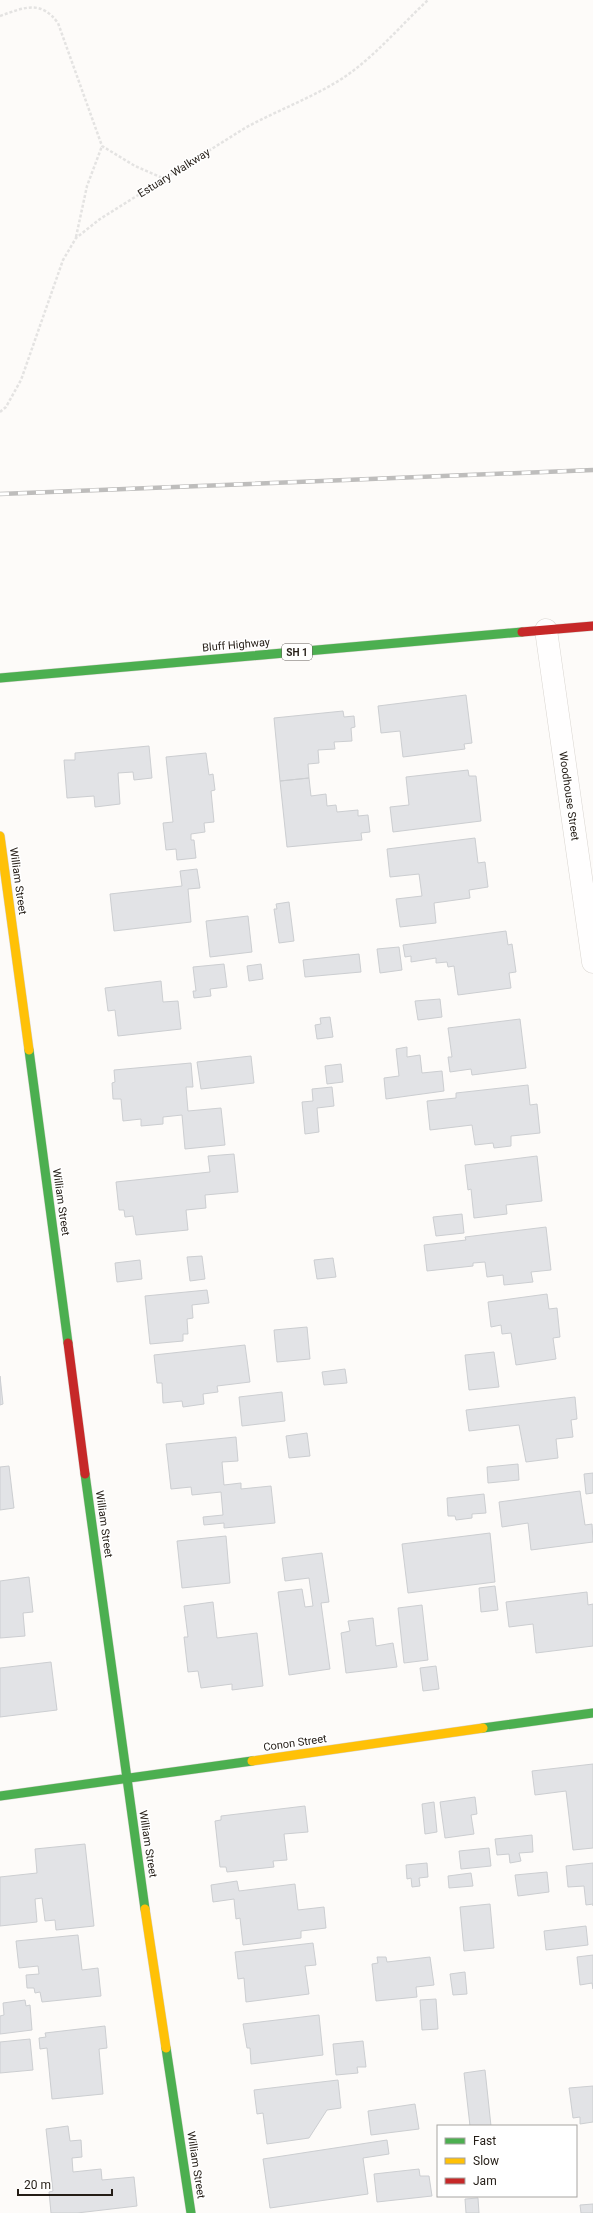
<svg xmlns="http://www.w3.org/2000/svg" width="593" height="2213" viewBox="0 0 593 2213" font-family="Roboto,sans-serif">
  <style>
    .building { fill: #e2e3e6; stroke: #ccced1 }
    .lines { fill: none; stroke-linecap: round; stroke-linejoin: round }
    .street-casing { stroke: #d9d5d0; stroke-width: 23 }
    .fast-casing { stroke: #d9d5d0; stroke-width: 10 }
    .slow-casing { stroke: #d9d5d0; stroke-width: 10 }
    .jam-casing { stroke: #d9d5d0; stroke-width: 10 }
    .path { stroke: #e4e3e2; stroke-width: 2.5; stroke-dasharray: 3 2; stroke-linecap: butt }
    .street { stroke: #fffefe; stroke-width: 22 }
    .fast { stroke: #4caf50; stroke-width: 9 }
    .slow { stroke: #ffc107; stroke-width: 9 }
    .jam { stroke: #c62828; stroke-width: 9 }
    .rail-casing { stroke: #bebdbc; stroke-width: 4.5 }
    .rail { stroke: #fff; stroke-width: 3; stroke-dasharray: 9; stroke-linecap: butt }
    .labels { text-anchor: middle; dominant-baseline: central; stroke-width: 3; stroke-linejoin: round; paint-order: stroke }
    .shield { fill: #fff; stroke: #66615c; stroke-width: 1 }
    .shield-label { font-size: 10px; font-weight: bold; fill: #241d16 }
    .street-label { font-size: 11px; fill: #241d16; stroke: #fff }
  </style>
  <rect width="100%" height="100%" fill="#fdfbf9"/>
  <path class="building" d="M466,695L472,743L464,744L465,749L403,757L400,731L381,733L378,706Z
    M343,711L344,717L354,716L355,727L351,728L352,741L334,742L335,749L318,750L319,763L308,764L309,778L280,781L274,718Z
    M149,746L152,778L134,780L133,772L118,773L120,804L95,807L94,796L67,798L64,760H75V753Z
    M206,753L209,775L213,774L215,790L211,791L214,822L204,823L205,832L191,834V840H194L196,858L177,860L176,849L166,850L163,823L173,822L166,757Z
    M468,770L469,776H476L481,821L393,832L390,807L409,805L406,777Z
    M309,778L311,796L326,794L327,806L336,805L337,812L358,810V816L368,815L370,832L361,833L362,840L287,847L280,781Z
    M475,838L478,863L485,862L488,887L469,890L470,898L434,903L436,923L400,927L396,899L422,896L419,874L390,877L387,849Z
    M197,869L200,888L188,889L191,922L114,931L110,894L182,886L180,871Z
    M289,902L294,941L279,943L274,909H277L276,904Z
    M248,916L252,952L210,957L206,921Z
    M506,931L508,945L512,944L516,972L509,973L511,988L458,995L454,966L448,967L447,962L436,963V958L411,962V956L405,957L403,945Z
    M399,947L402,970L380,973L377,949Z
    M359,954L361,972L305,977L303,960Z
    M224,964L227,987L210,989L211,996L194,998L193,991H196L193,967Z
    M261,964L263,979L249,981L247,966Z
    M161,981L163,1002L178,1001L181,1029L118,1036L115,1010L108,1011L105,988Z
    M440,999L442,1017L418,1020L415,1001Z
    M330,1017L333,1037L317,1039L315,1025L321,1024L320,1018Z
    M520,1019L526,1068L472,1075L471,1069L450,1072L448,1057H452L448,1028Z
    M407,1047V1057L420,1055L422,1073L442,1071L444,1091L386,1099L384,1078L399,1076L396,1049Z
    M251,1056L254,1083L201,1089L197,1062Z
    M191,1063L193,1087H186L188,1111L221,1108L225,1145L185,1149L182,1115L163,1117V1124L141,1126V1119L123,1121L121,1099H113L112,1083L115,1082L114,1070Z
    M341,1064L343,1082L327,1084L325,1066Z
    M528,1085L530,1105L537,1104L540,1133L511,1136V1146L494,1148L493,1143L475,1145L472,1125L430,1130L427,1101L456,1098V1093Z
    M332,1087L334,1106L317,1108L319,1132L305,1134L302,1102L313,1101L312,1089Z
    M234,1154L238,1192L205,1195L206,1208L186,1210L188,1230L136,1235L133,1216L125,1217L124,1210H119L116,1182L210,1172L208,1156Z
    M537,1156L542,1201L506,1205L507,1214L474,1218L471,1189L468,1190L465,1165Z
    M462,1214L464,1233L436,1236L433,1217Z
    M546,1227L551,1270L531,1272L533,1282L504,1285L503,1275L487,1277L485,1262L473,1263V1266L427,1271L424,1245L466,1240L465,1237Z
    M202,1256L205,1279L190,1281L187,1257Z
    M333,1258L336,1277L317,1279L314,1260Z
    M140,1260L142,1279L117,1282L115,1263Z
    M207,1290L209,1303L192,1305L193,1318L187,1319L188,1334H183V1341L150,1344L145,1296Z
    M547,1294L549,1309L557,1308L560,1337L553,1338L556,1359L516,1365L511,1333L502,1334L501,1325L491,1327L488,1302Z
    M307,1327L310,1359L277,1362L274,1330Z
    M245,1345L250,1382L217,1386L218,1392L203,1394L204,1404L183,1407L182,1401L163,1403L162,1383H157L154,1355Z
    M494,1352L499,1387L469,1390L465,1355Z
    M345,1369L347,1383L324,1385L322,1372Z
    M0,1376L3,1404L0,1405Z
    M282,1392L285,1421L242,1426L239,1397Z
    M575,1397L577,1419L571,1420L573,1437L556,1439L558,1458L526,1462L519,1425L469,1431L466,1410Z
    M307,1433L310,1456L289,1458L286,1436Z
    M236,1437L238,1461L222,1462L224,1485L241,1483V1489L271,1486L275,1523L224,1528V1523L204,1525L203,1517L223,1515L221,1492L192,1495L191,1487L171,1489L166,1444Z
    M518,1464L519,1480L488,1483L487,1467Z
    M9,1466L14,1508L0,1510V1467Z
    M593,1473V1493L586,1494L584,1474Z
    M580,1491L585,1525L592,1524L593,1542L531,1550L528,1523L502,1527L499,1502Z
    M484,1494L486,1513L472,1514V1518L456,1520L455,1516H448L447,1498Z
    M490,1533L495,1582L408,1593L402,1544Z
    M226,1536L230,1583L182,1588L177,1541Z
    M322,1553L329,1602L321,1603L330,1669L289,1675L278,1592L302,1589L305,1607L313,1606L309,1578L285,1581L282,1558Z
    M29,1577L33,1612L23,1613L25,1636L0,1638V1581Z
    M495,1586L498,1610L481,1612L479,1588Z
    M587,1592L588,1605L593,1604V1646L536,1653L533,1624L509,1627L506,1602Z
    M213,1602L217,1638L257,1633L263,1686L232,1690V1684L201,1688L198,1671L188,1672L184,1637H188L184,1606Z
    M422,1605L428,1660L404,1663L398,1608Z
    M373,1618L376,1646L393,1643L397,1667L346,1673L341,1633L350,1631L348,1621Z
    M51,1662L57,1710L0,1717V1668Z
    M436,1666L439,1689L423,1691L420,1668Z
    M593,1764V1848L573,1850L566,1791L535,1795L532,1771Z
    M475,1797L477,1814L471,1815L474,1834L445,1838L440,1802Z
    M434,1802L437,1832L425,1834L422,1804Z
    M305,1806L308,1832L284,1834L287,1860L273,1861L274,1867L227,1872L226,1867H220L215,1821L221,1820V1816Z
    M532,1835L533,1852L519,1853L521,1861L510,1863L509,1854L497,1855L495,1839Z
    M85,1844L94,1926L56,1930L55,1920L45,1921L42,1898L35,1899L37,1922L0,1926V1877L37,1873L35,1849Z
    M489,1848L491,1866L461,1869L459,1851Z
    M427,1863L428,1877L419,1878L420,1886L412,1887L411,1878L407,1879L406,1865Z
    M593,1863V1906V1904L586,1905L584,1886L568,1887L566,1866Z
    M547,1872L549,1892L518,1896L515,1875Z
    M471,1873L473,1886L449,1888L448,1876Z
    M237,1881L239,1891L295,1884L298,1910L324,1907L326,1928L301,1931V1938L243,1945L240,1918L236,1919L234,1899L213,1902L211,1885Z
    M490,1904L494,1948L464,1951L460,1907Z
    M586,1926L588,1945L546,1950L544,1931Z
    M78,1935L82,1970L98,1968L101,1996L42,2002L40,1992L35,1993L34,1988H27L26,1975L39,1974L38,1966L19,1968L16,1941Z
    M313,1943L316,1965L305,1966L309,1994L246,2002L244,1978L238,1979L235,1952Z
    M593,1955V1989L592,1983L580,1985L577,1957Z
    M377,1957H386L387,1962L430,1957L434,1985L416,1987L417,1997L376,2001L372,1964L378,1963Z
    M465,1972L467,1994L453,1995L450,1974Z
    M436,1999L438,2029L422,2030L420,2000Z
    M25,2000L26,2006L30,2005L32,2030L0,2034V2016L4,2015L3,2003Z
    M319,2015L323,2055L251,2064L250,2048H247L243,2024Z
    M105,2026L107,2048L99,2049L103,2094L52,2099L47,2048L40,2049L39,2038L46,2037L45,2033Z
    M30,2039L33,2070L0,2073V2042Z
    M363,2041L366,2067H357L358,2073L336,2075L333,2044Z
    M485,2070L491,2126H470L464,2073Z
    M338,2080L341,2108L327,2110L309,2138L267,2144L263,2113L257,2114L254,2090Z
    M593,2086V2122L580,2124V2117L573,2118L569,2088Z
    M415,2104L419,2129L371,2135L368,2111Z
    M68,2126L70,2141L81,2140L82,2157L72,2158L73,2172L101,2169L102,2180L134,2177L137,2206L77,2213H51L49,2192L53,2191L46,2129Z
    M387,2140L389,2154L363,2158L368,2194L270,2208L263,2159Z
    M419,2169L420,2176H429L432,2196L377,2202L374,2174Z
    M478,2198L479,2213H466L465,2199Z
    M593,2204V2213H581L580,2205Z"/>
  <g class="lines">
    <g class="street-casing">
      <path id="street" d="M546,630L593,962"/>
    </g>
    <g class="fast-casing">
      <path id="fast" d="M0,678L522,632
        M29,1050L68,1343
        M85,1474L145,1909
        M483,1728L593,1713
        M0,1796L252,1761
        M166,2048L191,2213"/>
    </g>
    <g class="slow-casing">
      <path id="slow" d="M0,836L29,1050
        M252,1761L483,1728
        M145,1909L166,2048"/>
    </g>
    <g class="jam-casing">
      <path id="jam" d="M522,632L593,626
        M68,1343L85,1474"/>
    </g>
    <path class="path" d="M0,16C25,7 41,0 58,23L102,146L135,166L165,179
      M76,237L87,186L102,146
      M0,412L6,407L21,380L63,260L76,238L100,219L245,128C276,111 309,99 340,80C374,58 399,27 428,0"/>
    <use href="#street" class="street"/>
    <use href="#fast" class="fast"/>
    <use href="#slow" class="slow"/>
    <use href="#jam" class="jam"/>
    <g class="rail-casing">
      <path id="rail" d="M0,494L593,470"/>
    </g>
    <use href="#rail" class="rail"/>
  </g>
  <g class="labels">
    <rect class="shield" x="282" y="644" width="30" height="16" rx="3"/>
    <g class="shield-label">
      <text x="297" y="652">SH 1</text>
    </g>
    <g class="street-label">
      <text transform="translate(174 173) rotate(-32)">Estuary Walkway</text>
      <text transform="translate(236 645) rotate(-5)">Bluff Highway</text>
      <text transform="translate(569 796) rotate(82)">Woodhouse Street</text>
      <text transform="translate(18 881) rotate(82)">William Street</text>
      <text transform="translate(61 1202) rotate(82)">William Street</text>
      <text transform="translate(104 1524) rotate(82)">William Street</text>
      <text transform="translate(295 1743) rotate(-8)">Conon Street</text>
      <text transform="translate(148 1844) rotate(81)">William Street</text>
      <text transform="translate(196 2165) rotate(81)">William Street</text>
    </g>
  </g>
  <rect x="437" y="2125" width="140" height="72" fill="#ffffff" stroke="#a7a5a2"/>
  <rect x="445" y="2138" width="20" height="6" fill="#4caf50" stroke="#a7a5a2"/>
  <text x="473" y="2145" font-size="12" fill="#241d16">Fast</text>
  <rect x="445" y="2158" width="20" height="6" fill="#ffc107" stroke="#a7a5a2"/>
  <text x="473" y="2165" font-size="12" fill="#241d16">Slow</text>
  <rect x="445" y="2178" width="20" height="6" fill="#c62828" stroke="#a7a5a2"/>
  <text x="473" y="2185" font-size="12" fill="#241d16">Jam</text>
  <path d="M18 2189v6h94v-6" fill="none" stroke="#241d16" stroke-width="2"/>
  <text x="24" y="2189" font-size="12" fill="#241d16" stroke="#ffffff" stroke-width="3" paint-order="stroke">20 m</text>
</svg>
